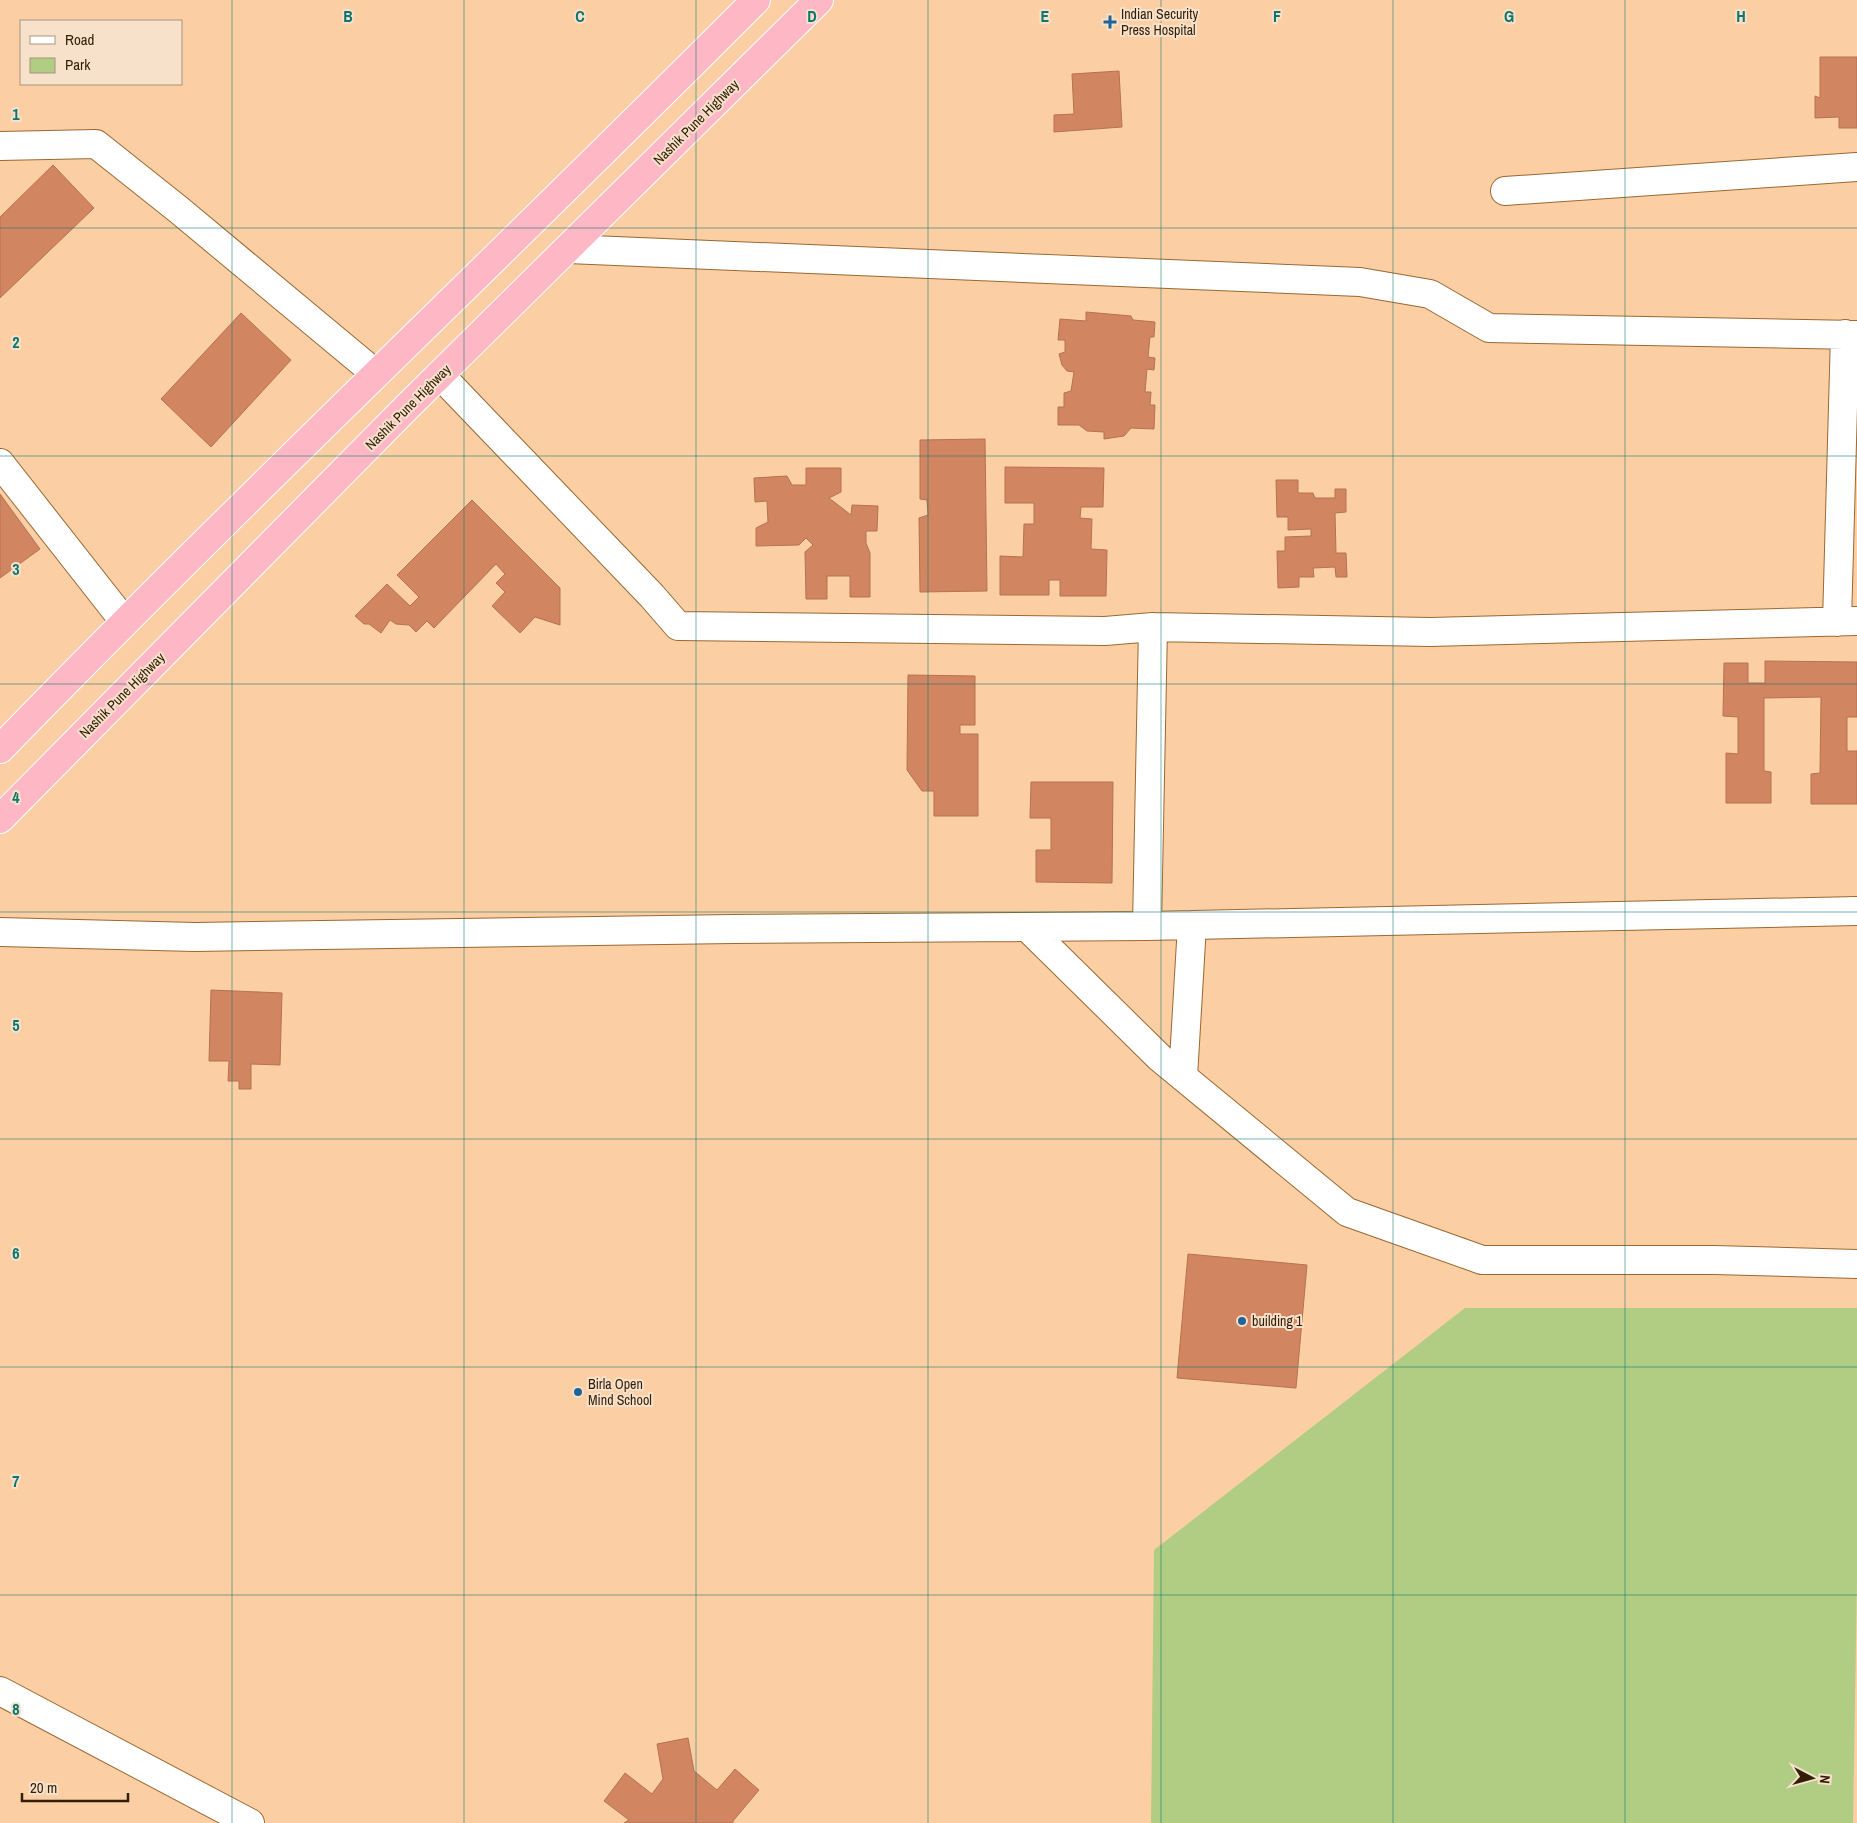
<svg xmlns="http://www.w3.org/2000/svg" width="1857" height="1823" viewBox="0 0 1857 1823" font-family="'Archivo Narrow',sans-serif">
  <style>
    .green { fill: #b0cd83 }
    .building { fill: #d28561; stroke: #b47253 }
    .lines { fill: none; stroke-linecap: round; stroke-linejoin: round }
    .minor-casing { stroke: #9a6832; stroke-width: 30 }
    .highway-casing { stroke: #fff; stroke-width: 30 }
    .minor { stroke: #fff; stroke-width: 28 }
    .highway { stroke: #feb7c5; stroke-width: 28 }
    .grid { fill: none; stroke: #0f766e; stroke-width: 1; stroke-opacity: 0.55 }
    .poi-dot { fill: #206599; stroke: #f7e1cb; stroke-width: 2 }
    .labels { text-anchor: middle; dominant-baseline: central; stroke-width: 4; stroke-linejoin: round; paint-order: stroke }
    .poi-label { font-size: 14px; fill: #321e07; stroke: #f7e1cb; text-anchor: start }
    .street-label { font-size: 14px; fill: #321e07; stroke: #f7e1cb }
    .grid-label { font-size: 16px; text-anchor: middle; font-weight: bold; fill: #0f766e; stroke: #f7e1cb; stroke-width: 4; stroke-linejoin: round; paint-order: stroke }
  </style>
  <rect width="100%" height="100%" fill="#fbcfa3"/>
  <path class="green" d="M1465,1308H1857V1579L1853,1823H1151L1154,1550Z"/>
  <path class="building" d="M1820,57H1857V128H1839V117L1815,118V96L1820,98Z
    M1119,71L1122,127L1054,132V115L1074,114L1072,74Z
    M53,165L94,208L0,298V217Z
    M1086,312L1131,316L1133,320L1155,322L1154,337H1150L1148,357L1155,358L1154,370L1147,369L1145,392H1151L1150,405H1155L1154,429L1131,428L1124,436L1104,439V432L1087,431L1079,425H1058V407H1064V393L1071,391L1074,372L1067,371L1062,365L1059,354L1065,352V340H1058L1060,319L1086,321Z
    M241,313L291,360L211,447L161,399Z
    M985,439L987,591L920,592L919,518L928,515L927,500L920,499V440Z
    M1005,467L1104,468L1103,507H1081L1080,518L1092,519L1091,549L1107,550L1106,596H1060V580H1049V595H1000V556L1023,557L1024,524H1034V503H1005Z
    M806,468H841V492L829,498L851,515L852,505L878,506L877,531H866V543L870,553V597H850V576H827V599H806L805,552L813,545L806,538L799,545L756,546V528L768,522L767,501L755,502L754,478L787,476L792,485H806Z
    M1276,480H1298V493H1313L1315,498H1335V489H1346V512L1335,513L1336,553H1346L1347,577H1336L1335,567L1313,568L1314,577H1299V587L1278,588L1277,551H1285V537L1311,536V529L1288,530V517H1277Z
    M0,494L40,549L0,578Z
    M472,500L560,588V625L535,617L520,633L492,606L505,592L496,583L505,574L496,564L434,628L427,621L416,632L409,625L396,624L390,620L381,633L369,624H364L355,616L387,584L410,606L419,597L397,575Z
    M1765,661L1857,662V717H1847V751H1857V804H1811V774L1820,773L1821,697L1764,698V771L1771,772V803H1726V753L1738,754V717L1723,716L1724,663H1748V683H1765Z
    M908,675L975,676V725H960V734H978V816H934V791H922L907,770Z
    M1031,782H1113L1112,883L1036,882V850H1051V818H1030Z
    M211,990L282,993L280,1065L251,1064V1089H239V1081H228L229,1061H209Z
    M1188,1254L1307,1265L1296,1388L1177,1378Z
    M688,1738L694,1771L717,1790L735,1769L759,1790L733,1821V1823H624L629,1820L604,1801L625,1773L652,1794L663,1779L657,1744Z"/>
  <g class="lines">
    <g class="minor-casing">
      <path id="minor" d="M0,146L96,144L179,210L376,374
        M1505,191L1857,167
        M568,249L1360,282L1430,294L1489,328L1857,335
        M440,375L652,596L678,626L1105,631L1153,627L1430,632L1857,621
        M0,463L124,621
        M1837,622L1845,334
        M1147,926L1153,627
        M1027,927L1160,1058L1347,1212L1482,1260H1714L1857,1264
        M0,932L195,937L733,929L1147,926L1857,911
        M1183,1077L1192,925
        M0,1691L250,1823"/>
    </g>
    <g class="highway-casing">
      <path id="highway" d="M0,749C247,495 506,251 756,0
        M0,819L408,406L819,0"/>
    </g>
    <use href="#minor" class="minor"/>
    <use href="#highway" class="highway"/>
  </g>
  <path class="grid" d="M232,0V1823M464,0V1823M696,0V1823M928,0V1823M1161,0V1823M1393,0V1823M1625,0V1823M0,228H1857M0,456H1857M0,684H1857M0,912H1857M0,1139H1857M0,1367H1857M0,1595H1857"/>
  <g class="poi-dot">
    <path d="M1107.5 14.5h5v5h5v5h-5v5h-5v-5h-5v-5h5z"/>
    <circle cx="1242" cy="1321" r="5"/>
    <circle cx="578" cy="1392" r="5"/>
  </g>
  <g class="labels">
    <g class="poi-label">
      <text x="1121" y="14">Indian Security<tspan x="1121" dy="16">Press Hospital</tspan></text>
      <text x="1252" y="1321">building 1</text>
      <text x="588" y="1384">Birla Open<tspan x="588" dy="16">Mind School</tspan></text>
    </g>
    <g class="street-label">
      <text transform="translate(696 122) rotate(-45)">Nashik Pune Highway</text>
      <text transform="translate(408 407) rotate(-45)">Nashik Pune Highway</text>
      <text transform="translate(122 695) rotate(-45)">Nashik Pune Highway</text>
    </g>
  </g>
  <g class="grid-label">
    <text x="348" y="22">B</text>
    <text x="580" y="22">C</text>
    <text x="812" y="22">D</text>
    <text x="1045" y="22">E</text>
    <text x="1277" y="22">F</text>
    <text x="1509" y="22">G</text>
    <text x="1741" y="22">H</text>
    <text x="16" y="120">1</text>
    <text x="16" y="348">2</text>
    <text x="16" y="575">3</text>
    <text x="16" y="803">4</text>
    <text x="16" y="1031">5</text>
    <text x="16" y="1259">6</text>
    <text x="16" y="1487">7</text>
    <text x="16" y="1715">8</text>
  </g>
  <rect x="20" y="20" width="162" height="65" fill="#f7e1cb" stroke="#a8937d"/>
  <rect x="30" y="36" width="25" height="8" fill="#ffffff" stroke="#a8937d"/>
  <text x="65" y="45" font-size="15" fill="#321e07">Road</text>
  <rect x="30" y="58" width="25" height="15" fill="#b0cd83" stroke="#a8937d"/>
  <text x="65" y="70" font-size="15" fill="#321e07">Park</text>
  <g transform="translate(1812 1778) rotate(96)" stroke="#f7e1cb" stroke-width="4" paint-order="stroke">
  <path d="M0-4L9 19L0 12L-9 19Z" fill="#321e07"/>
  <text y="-8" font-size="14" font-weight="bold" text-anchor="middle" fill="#321e07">N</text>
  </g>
  <path d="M22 1793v8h106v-8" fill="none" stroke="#321e07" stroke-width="2.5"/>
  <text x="30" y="1793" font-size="15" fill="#321e07" stroke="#f7e1cb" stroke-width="4" paint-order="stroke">20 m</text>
</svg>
